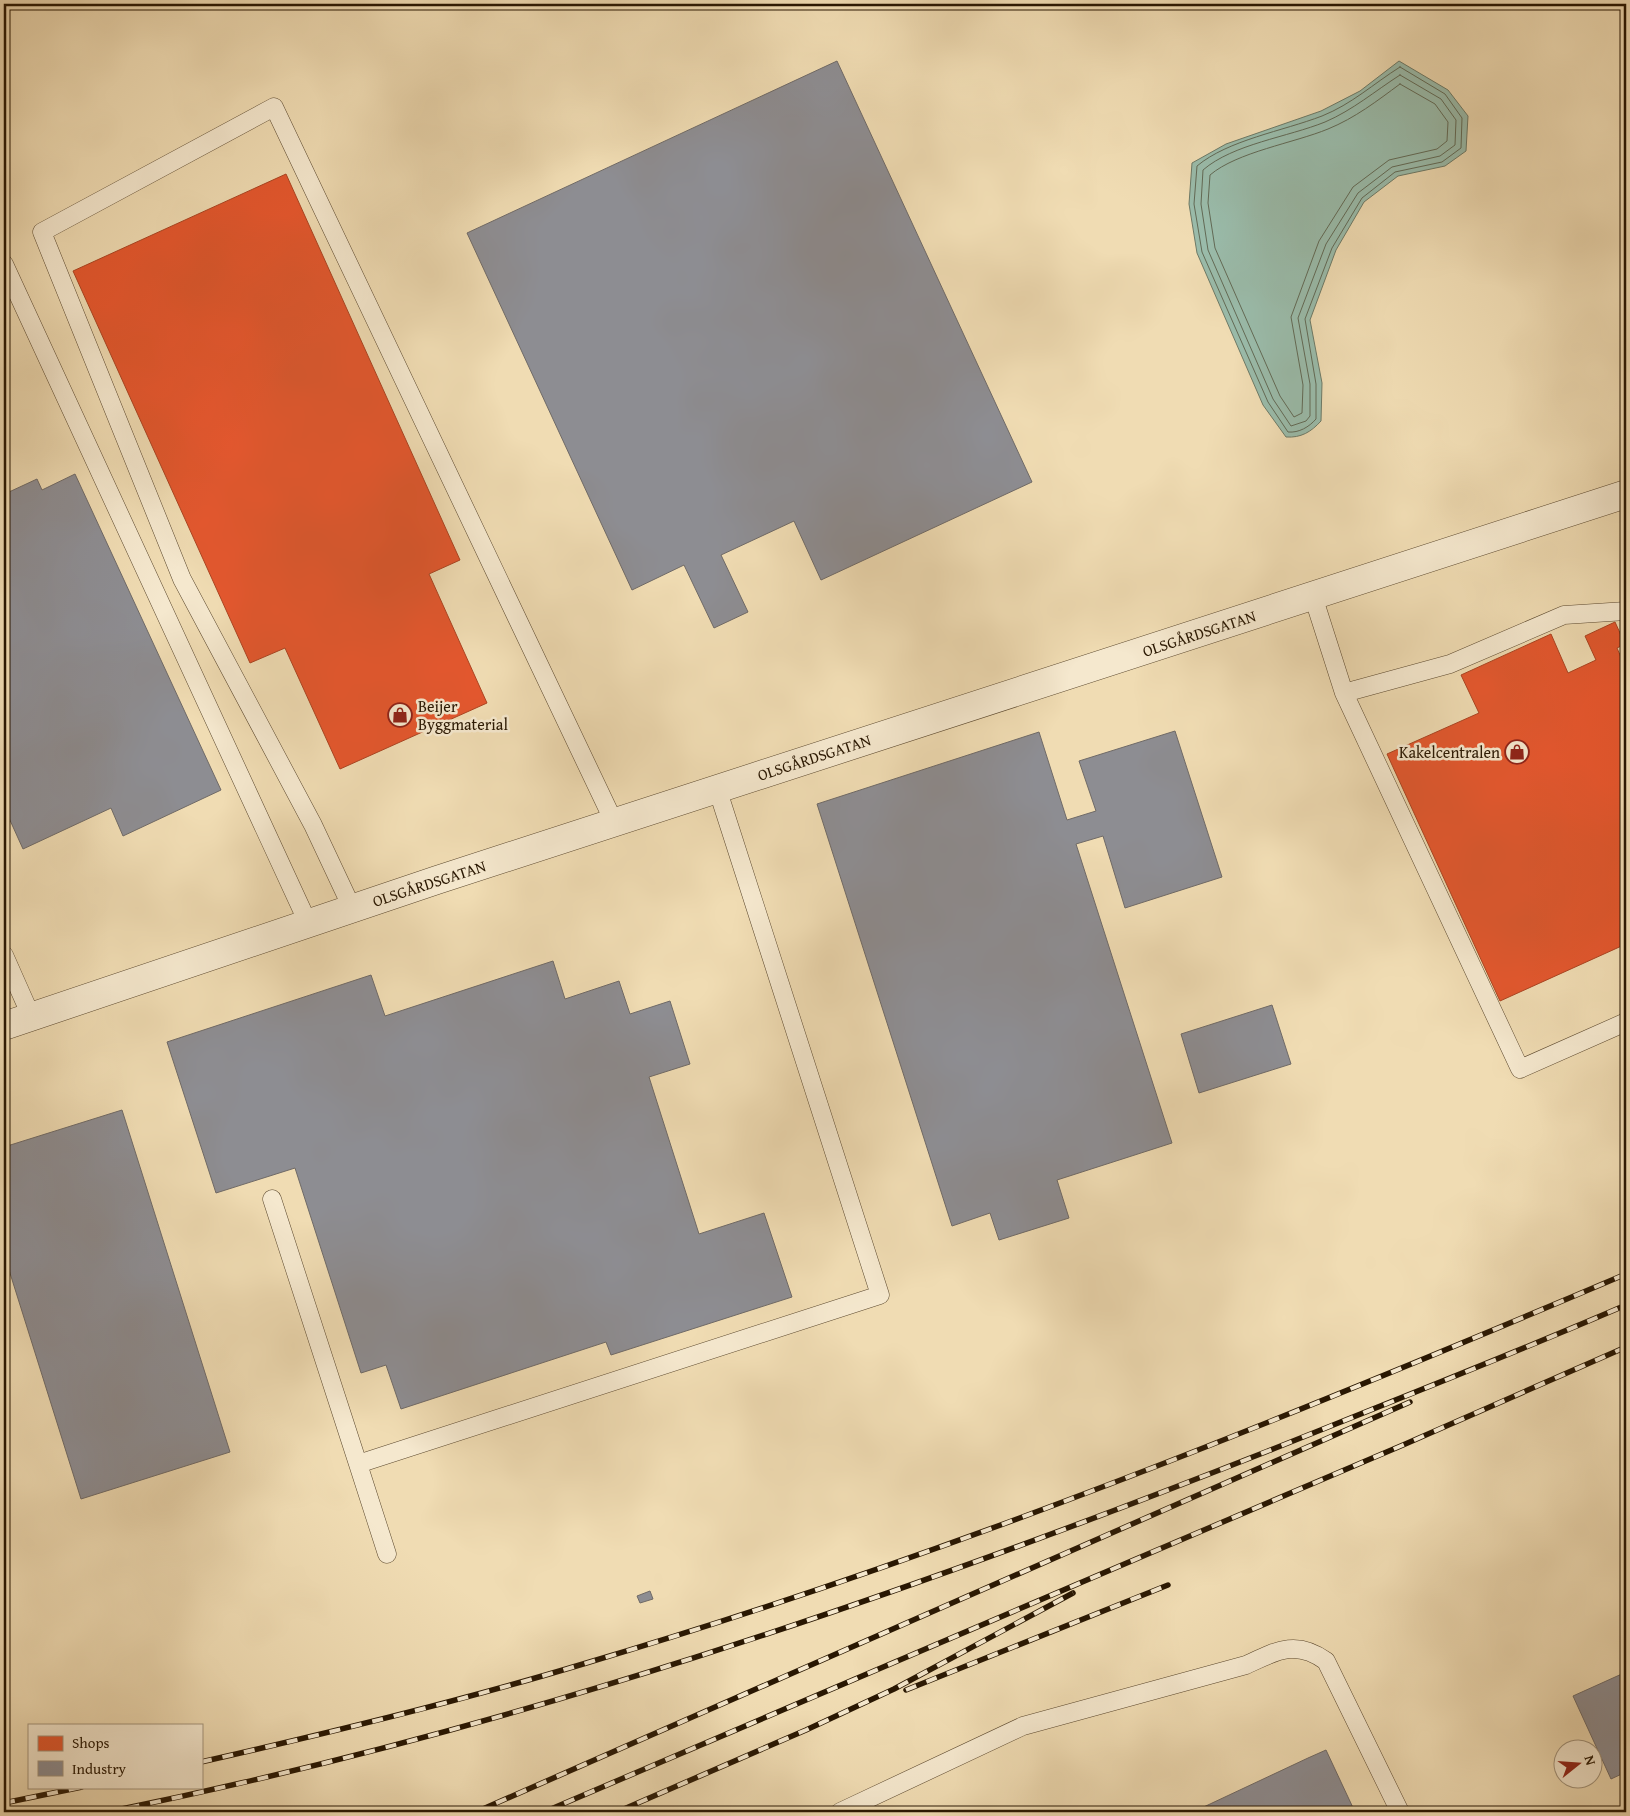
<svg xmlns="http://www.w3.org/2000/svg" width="1630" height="1816" viewBox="0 0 1630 1816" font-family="'Gentium Book Plus',serif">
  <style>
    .water { fill: #9abcab; stroke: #6d7a67 }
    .shops { fill: #e4572e; stroke: #ac4421 }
    .industry { fill: #8d8d92; stroke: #6f6a67 }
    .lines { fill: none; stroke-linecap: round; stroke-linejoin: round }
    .shore { stroke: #626a56; stroke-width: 1 }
    .lane-casing { stroke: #5b482e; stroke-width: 19 }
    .street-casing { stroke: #5b482e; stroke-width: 29 }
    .lane { stroke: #f5e8ce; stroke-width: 18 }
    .street { stroke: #f5e8ce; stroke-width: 28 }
    .rail-casing { stroke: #291702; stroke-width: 5.5 }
    .rail { stroke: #f5e8ce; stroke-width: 4; stroke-dasharray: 11; stroke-linecap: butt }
    .labels { text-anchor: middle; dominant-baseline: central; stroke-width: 5; stroke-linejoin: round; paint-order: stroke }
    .street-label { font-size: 16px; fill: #291702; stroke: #f5e8ce }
    .poi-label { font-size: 16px; fill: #291702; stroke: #f5e8ce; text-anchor: start }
  </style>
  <rect width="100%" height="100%" fill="#f0dcb3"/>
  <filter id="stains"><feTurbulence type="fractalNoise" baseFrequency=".004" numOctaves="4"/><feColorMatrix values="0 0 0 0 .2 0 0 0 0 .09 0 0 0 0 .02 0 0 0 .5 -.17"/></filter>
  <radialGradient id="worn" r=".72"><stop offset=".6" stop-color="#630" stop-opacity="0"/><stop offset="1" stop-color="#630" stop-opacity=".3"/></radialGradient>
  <path class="water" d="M1399,61L1448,90L1468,116L1466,151L1445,166L1398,176L1364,202L1336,250L1310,320L1322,383L1321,421C1311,432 1301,438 1286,437L1263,405L1197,253L1189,204L1192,163L1226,144L1321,111L1360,91Z"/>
  <path class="shops" d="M286,174L460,560L429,574L487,703L340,769L285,648L250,663L73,271Z
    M1615,622L1625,644L1617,648L1626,669V944L1500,1001L1387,754L1479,713L1461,675L1551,634L1568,673L1596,660L1585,636Z"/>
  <path class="industry" d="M837,61L1032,482L821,580L794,521L721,555L748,612L714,628L684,565L632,590L467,233Z
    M75,474L221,790L123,836L111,808L23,849L4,807V482L9,492L37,479L42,490Z
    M1175,731L1222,877L1125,908L1103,836L1076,844L1172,1143L1057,1180L1069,1218L999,1240L990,1213L952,1226L817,804L1039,732L1067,820L1096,811L1079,761Z
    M553,961L565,999L619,981L630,1014L670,1001L690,1064L649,1077L699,1234L764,1213L792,1297L611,1355L606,1342L401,1409L386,1365L361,1373L295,1168L216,1193L167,1042L371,975L385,1016Z
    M1272,1005L1291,1064L1199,1093L1181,1034Z
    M122,1110L230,1452L81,1499L4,1254V1147Z
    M650,1591L653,1599L640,1603L637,1596Z
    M1624,1673L1626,1677V1772L1611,1779L1573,1696Z
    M1326,1750L1355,1812H1193L1308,1758Z"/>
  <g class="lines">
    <path class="shore" d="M1400,67L1445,94L1462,118L1461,148L1442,162L1395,172L1362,198L1332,248L1305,319L1316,384V419C1309,427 1299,433 1288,432L1268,402L1202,252L1194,204L1197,166C1228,140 1283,131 1322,116C1352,104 1373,84 1400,67Z
      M1400,75L1441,99L1456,120L1455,145L1440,156L1392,167L1358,193L1326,244L1298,318L1310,384V416L1306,421L1291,426L1273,399L1208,250L1201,204L1203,170C1233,144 1288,137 1325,122C1353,110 1375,91 1400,75Z
      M1400,84L1435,104L1448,122L1447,141L1437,149L1389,160L1353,187L1319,241L1291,317L1303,385L1302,413L1294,417L1280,396L1215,248L1208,203L1210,175C1237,152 1294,143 1328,129C1355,118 1377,101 1400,84Z"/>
    <g class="lane-casing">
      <path id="lane" d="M4,264L308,923
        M1313,596L1344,693L1520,1069L1626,1022
        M1344,693L1450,664L1564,615L1626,611
        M352,908L313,825L182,579L42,232L274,107L614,822
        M4,955L31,1016
        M272,1199L358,1464L880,1295L717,788
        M358,1464L387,1554
        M840,1812L1023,1726L1246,1665C1276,1651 1296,1639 1326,1661L1400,1812"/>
    </g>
    <g class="street-casing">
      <path id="street" d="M4,1026L437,880L1626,494"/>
    </g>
    <use href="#lane" class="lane"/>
    <use href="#street" class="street"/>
    <g class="rail-casing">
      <path id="rail" d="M906,1690L1168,1585
        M201,1762C329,1733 457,1702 583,1664C939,1559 1285,1419 1626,1274
        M4,1803L82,1787
        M107,1812C505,1732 890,1600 1268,1451C1388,1403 1508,1356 1626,1305
        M476,1812L1410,1402
        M544,1812L1403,1445L1626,1347
        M617,1812L806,1730L894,1689L1073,1593"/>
    </g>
    <use href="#rail" class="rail"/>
  </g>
  <defs>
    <g id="shop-ring" transform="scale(1.25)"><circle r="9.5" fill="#f5e8ce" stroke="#8f2418" stroke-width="1.5"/><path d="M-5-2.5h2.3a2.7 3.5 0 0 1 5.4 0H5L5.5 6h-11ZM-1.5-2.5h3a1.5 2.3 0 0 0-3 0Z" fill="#8f2418"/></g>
  </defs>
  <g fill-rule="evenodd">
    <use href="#shop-ring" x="400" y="715"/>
    <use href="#shop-ring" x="1517" y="752"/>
  </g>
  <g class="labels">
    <g class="street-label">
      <text transform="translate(1199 633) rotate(-18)">OLSGÅRDSGATAN</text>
      <text transform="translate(814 757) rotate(-18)">OLSGÅRDSGATAN</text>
      <text transform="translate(429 883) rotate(-18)">OLSGÅRDSGATAN</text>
    </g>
    <g class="poi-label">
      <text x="418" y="706">Beijer<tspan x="418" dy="18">Byggmaterial</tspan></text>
      <text x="1500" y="752" text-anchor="end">Kakelcentralen</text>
    </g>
  </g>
  <rect width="1630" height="1816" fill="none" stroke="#f0dcb3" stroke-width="20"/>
  <rect x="5" y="5" width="1620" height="1806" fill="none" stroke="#291702" stroke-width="2.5"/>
  <rect x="10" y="10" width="1610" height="1796" fill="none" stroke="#291702"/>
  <rect x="28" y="1724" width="175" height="65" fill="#f5e8ce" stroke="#a3947c"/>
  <rect x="38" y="1736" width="25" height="15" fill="#e4572e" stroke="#a3947c"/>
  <text x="72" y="1748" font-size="15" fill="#291702">Shops</text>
  <rect x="38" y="1761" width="25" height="15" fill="#8d8d92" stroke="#a3947c"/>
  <text x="72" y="1774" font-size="15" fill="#291702">Industry</text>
  <g transform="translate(1578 1764) rotate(73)"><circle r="24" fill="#f5e8ce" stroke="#a3947c"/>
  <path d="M0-4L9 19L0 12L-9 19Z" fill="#8f2418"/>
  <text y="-8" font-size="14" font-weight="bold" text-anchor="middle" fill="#291702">N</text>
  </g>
  <rect width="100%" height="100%" filter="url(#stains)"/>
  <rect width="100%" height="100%" fill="url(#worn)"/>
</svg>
